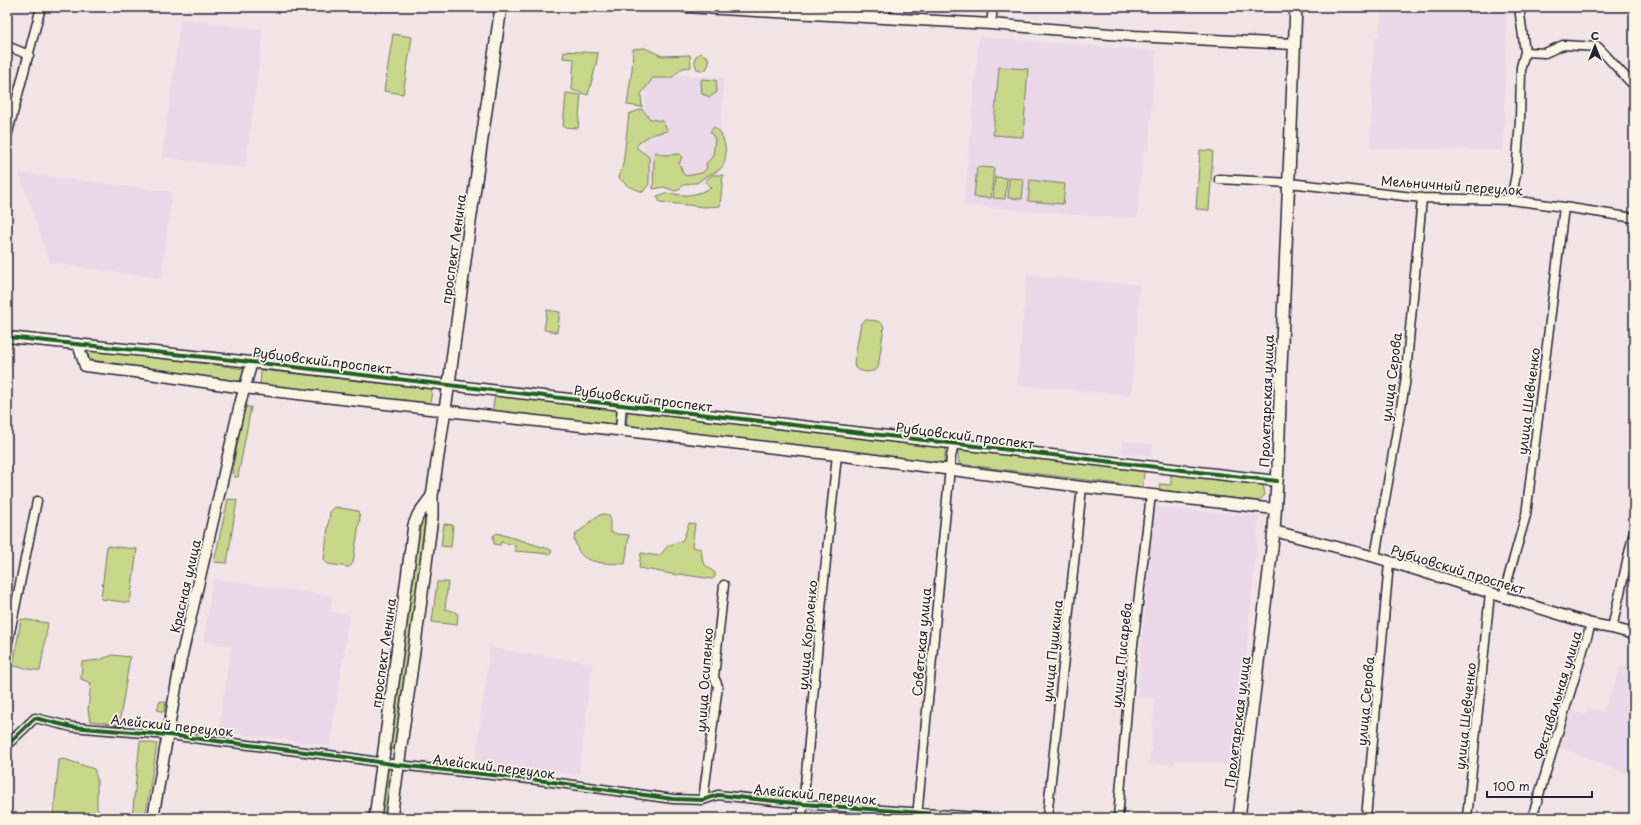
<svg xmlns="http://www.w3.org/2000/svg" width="1641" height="825" viewBox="0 0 1641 825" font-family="'Playpen Sans',sans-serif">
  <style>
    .built { fill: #ebd8e8 }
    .green { fill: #c9d78b; stroke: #767c63 }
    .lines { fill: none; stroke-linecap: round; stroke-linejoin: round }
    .minor-casing { stroke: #22223b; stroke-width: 11 }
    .tertiary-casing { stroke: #22223b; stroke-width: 13 }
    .secondary-casing { stroke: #22223b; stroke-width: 14 }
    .minor { stroke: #fcf5e5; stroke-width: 8 }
    .tertiary { stroke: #fcf5e5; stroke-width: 10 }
    .secondary { stroke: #fcf5e5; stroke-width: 11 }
    .cycleway-casing { stroke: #fcf5e5; stroke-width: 6 }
    .cycleway { stroke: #1b5e20; stroke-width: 4 }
    .labels { text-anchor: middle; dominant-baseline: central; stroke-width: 3.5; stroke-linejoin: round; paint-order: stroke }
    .street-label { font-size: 13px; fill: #22223b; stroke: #fcf5e5 }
  </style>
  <rect width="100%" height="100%" fill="#f2e4e7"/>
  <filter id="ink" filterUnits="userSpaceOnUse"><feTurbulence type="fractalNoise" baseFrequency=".025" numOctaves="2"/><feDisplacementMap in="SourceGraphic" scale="8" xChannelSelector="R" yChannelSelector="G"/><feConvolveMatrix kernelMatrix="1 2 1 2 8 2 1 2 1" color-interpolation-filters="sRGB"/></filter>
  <g filter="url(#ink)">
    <path class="built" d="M1382,7H1507L1503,150L1370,148L1374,37H1379Z
      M181,19L263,30L245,168L162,157Z
      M979,37L1156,51L1148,150H1143L1137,218L1089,216L964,205Z
      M647,73L724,78L717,184L641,179Z
      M19,173L172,192L161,278L50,263Z
      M1027,275L1140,285L1131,395L1017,385Z
      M1123,441L1153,444L1152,456L1121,453Z
      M1154,507L1259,516L1236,765L1176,760L1174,765L1150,763L1155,698L1137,696Z
      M1634,578V617L1628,616Z
      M213,579L332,596L330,612L349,615L330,746L219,731L231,646L204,642Z
      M490,648L592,663L579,775L475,763Z
      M1621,666H1634V776L1558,746L1569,710L1585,715L1588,708L1604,712Z"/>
    <path class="green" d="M393,34L412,37L403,94L384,91Z
      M645,48L662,56L690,55L691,67L683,68L671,78H653L641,94L642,107L627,105L632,70L633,49Z
      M564,51L598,53L596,65L588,95L572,90L574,59L563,58Z
      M700,53L708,57L709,64L705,71L697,69L695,64V57Z
      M999,67L1028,69L1023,137L993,135Z
      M702,79L716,80L717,92L710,97L702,94L701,82Z
      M566,93L581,95L578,128L563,127Z
      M642,109L650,119L662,121L668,131C656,133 643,136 636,147L649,157V184L643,192L628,186L619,178L623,164L629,114Z
      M714,127C716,129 720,131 721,134C726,143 729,163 719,170C711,175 705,175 697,183C690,183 683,183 679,190L675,191L664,187L653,189C654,177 653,165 655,152L664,155L680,154L682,157L679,164L683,173L686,176L702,173L707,168L706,164L713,156L715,139L710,131Z
      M1200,150L1213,151L1209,210L1196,209Z
      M977,167L994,168L991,198L974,197Z
      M712,175H723L720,206L705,207L660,202L657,196C668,192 672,194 683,195C691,196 703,192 711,188L705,181Z
      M995,177L1007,178L1005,199L993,198Z
      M1009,178L1024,179L1022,199L1008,198Z
      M1030,180L1065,184L1063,204L1028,201Z
      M547,310L560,312L557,332L544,330Z
      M864,320C871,320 882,320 884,327L878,368C872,374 861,372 855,368L854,363L861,323Z
      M95,349L245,369L242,383L92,360L89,358L88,354L90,350Z
      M261,370L432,389L430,405L260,385Z
      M495,394L618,409L615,427L492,414Z
      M244,407H251L238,477H235L232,473Z
      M628,410L946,445L944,463L626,427Z
      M962,449L1144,470L1143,487L959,464L958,453Z
      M1171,473L1263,484L1265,495L1259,501L1160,490L1159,484L1171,485Z
      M228,499L237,500L227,563L214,562Z
      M335,507L358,511L360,517L353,563L349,567L328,564L324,560L330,512Z
      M603,514L610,516V532L617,534L629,535L625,564C613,563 588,565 580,553C577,549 576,543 574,539L576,533C587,528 591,517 603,514Z
      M423,517H426L428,520L399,749L389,748L420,521Z
      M689,523L695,524L692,547L701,549L703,563L715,573V577L712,579L679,574L677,575L639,568L641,553L659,556L668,546L683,540Z
      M444,524L453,525L451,547L441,546Z
      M497,533L549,549L552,551L551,554L515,551V545L501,542L500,545L494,544L493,536Z
      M107,546L137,549L130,603L101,599Z
      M437,582H448L445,609L453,611L458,614L457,625L432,622Z
      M21,619L48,623L40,671L13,666Z
      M113,655L130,657L119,725L90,721L88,710L91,683L81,679L82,662L99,660Z
      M160,701L166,702L164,712L157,710Z
      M140,741L157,744L145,818H132Z
      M64,759L94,769L97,779V809L105,818L53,817L59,760Z
      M385,767L396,769L389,818H378Z"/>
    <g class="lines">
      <g class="minor-casing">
        <path id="minor" d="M885,18V7
          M991,24L993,7
          M7,46L29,55
          M1525,52L1545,53L1563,45L1598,47L1634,86
          M7,136L40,11
          M1219,179L1289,183L1422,198L1511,200L1564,207L1634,218
          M1511,200L1516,174L1520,120L1521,67L1525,52L1519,7
          M620,431L622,405
          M1375,557L1405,384L1422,198
          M1503,596L1526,515L1564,207
          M1612,628L1634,531
          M7,647L37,501
          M7,745L35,718L72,727L168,735L345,757L398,765L538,780L673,799L703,800L718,795L803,804L989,818
          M703,800L718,686L714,677L724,585
          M917,817L951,457L954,444
          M802,818L822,599L837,455
          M1047,818L1082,487
          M1118,818L1131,662L1151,495
          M1366,818L1389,563
          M1467,818L1490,593
          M1532,818L1591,624"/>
      </g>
      <g class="tertiary-casing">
        <path id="tertiary" d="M685,7L991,24L1134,36L1293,44
          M7,337L233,360L1277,481
          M78,344L85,366L143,373L244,388L837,455L1082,487L1275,509
          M1274,531L1375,557L1591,624L1612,628L1634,634
          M153,818L181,659L240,404L252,362"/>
      </g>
      <g class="secondary-casing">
        <path id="secondary" d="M375,818L414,525L418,515L432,496
          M391,818L425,571L432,517V496L450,376L470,222L501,7
          M1239,818L1274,531L1278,466L1281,367L1296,7"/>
      </g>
      <use href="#minor" class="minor"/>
      <use href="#tertiary" class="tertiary"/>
      <use href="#secondary" class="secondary"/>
      <g class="cycleway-casing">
        <path id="cycleway" d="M7,337L233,360L1277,481
          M7,745L35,718L72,727L168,735L345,757L398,765L538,780L673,799L703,800L718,795L803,804L989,818"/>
      </g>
      <use href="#cycleway" class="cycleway"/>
    </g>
  </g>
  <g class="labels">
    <g class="street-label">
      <text transform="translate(1452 185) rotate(4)">Мельничный переулок</text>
      <text transform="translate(453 249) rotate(-82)">проспект Ленина</text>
      <text transform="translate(322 360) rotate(7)">Рубцовский проспект</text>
      <text transform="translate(1391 377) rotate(-83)">улица Серова</text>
      <text transform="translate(643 398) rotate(7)">Рубцовский проспект</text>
      <text transform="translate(1266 401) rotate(-88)">Пролетарская улица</text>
      <text transform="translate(1528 401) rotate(-83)">улица Шевченко</text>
      <text transform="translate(965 435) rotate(7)">Рубцовский проспект</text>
      <text transform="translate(1458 569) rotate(17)">Рубцовский проспект</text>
      <text transform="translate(185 586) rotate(-77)">Красная улица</text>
      <text transform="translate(807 635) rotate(-85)">улица Короленко</text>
      <text transform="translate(921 642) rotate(-85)">Советская улица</text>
      <text transform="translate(1052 651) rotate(-84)">улица Пушкина</text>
      <text transform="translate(383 653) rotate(-82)">проспект Ленина</text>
      <text transform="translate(1121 655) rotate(-84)">улица Писарева</text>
      <text transform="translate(704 680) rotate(-86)">улица Осипенко</text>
      <text transform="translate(1557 695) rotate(-73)">Фестивальная улица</text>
      <text transform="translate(1365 701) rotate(-85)">улица Серова</text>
      <text transform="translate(1465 716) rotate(-84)">улица Шевченко</text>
      <text transform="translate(1237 722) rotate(-83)">Пролетарская улица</text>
      <text transform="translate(172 725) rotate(6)">Алейский переулок</text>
      <text transform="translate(494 766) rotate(7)">Алейский переулок</text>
      <text transform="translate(815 794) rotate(5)">Алейский переулок</text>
    </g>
  </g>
  <rect width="1641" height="825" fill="none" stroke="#fcf5e5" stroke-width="24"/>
  <rect x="12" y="12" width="1617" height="801" fill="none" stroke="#22223b" stroke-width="1.5" filter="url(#ink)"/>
  <g transform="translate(1595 46)" stroke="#fcf5e5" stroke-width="3" paint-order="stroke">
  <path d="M0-3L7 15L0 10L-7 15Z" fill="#22223b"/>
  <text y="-6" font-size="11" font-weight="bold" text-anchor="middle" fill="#22223b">С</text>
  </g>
  <path d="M1487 791v6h105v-6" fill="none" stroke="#22223b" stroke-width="2"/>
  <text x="1493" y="791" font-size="12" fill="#22223b" stroke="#fcf5e5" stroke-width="3" paint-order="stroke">100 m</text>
</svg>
